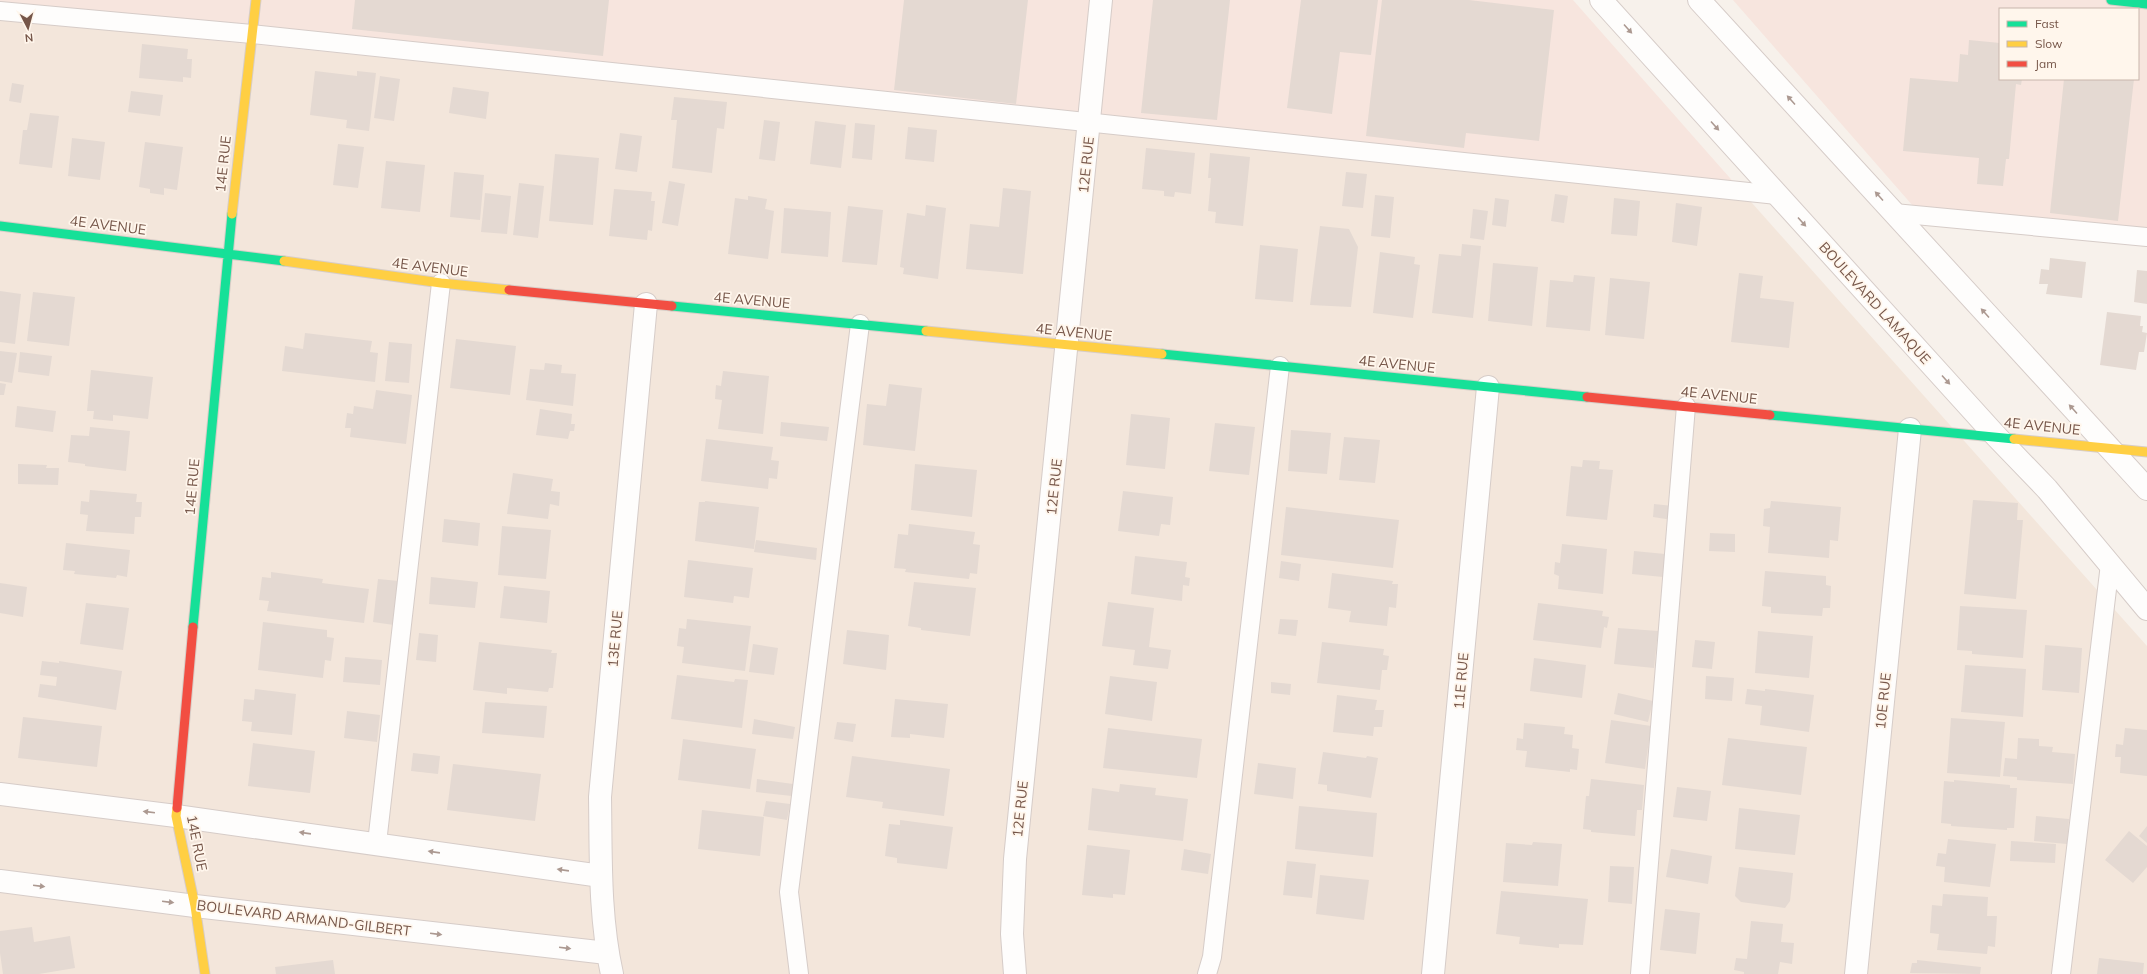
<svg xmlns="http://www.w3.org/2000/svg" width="2147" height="974" viewBox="0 0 2147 974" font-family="Mulish,sans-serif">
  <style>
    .residential { fill: #f3e6db }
    .commercial { fill: #f7e5de; fill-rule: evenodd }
    .building { fill: #e4d9d2 }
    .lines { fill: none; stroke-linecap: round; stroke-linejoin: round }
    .lane-casing { stroke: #d6ccc8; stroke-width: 20 }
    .street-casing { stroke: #d6ccc8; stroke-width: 24 }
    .fast-casing { stroke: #d7cdc7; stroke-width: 11 }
    .slow-casing { stroke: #d7cdc7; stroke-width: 11 }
    .jam-casing { stroke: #d7cdc7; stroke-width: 11 }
    .lane { stroke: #fefdfc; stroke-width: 18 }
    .street { stroke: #fefdfc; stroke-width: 22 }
    .fast { stroke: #16e098; stroke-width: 9 }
    .slow { stroke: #ffcf43; stroke-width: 9 }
    .jam { stroke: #f24e42; stroke-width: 9 }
    .oneway { fill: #ac9991 }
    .labels { text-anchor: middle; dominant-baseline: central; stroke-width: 3.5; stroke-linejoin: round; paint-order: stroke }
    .street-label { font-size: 14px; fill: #765649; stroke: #fff6ec }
  </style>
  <rect width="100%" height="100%" fill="#f7f1eb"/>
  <path class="residential" d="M0,19L1744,194L2147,646V974H0Z"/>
  <path class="commercial" d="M0,0H1573L1744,194L0,19Z
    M1733,0H2147V242L1920,214ZM2000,9H2138V79H2000Z"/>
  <path class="building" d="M355,0H609L603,56L352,29Z
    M904,0H1028L1016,104L894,90Z
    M1153,0H1230L1217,120L1141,113Z
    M1301,0H1378L1371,55L1340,52L1332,114L1287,108Z
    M1382,0H1469L1554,10L1539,141L1466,133L1464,148L1366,136Z
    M1969,40L2000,43V79H2022L2021,85L2016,84L2009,159H2006L2003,186L1977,184L1979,158L1903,151L1910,78L1958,82L1960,54L1968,55Z
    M142,44L188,49L187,59H192L191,78L183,77V82L139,78Z
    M315,71L357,76V71L376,73L369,131L346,128L347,120L310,115Z
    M380,76L400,79L394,121L374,118Z
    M2064,79H2134L2118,221L2050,213Z
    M12,83L24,85L21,103L9,101Z
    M453,87L489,92L486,119L449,113Z
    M131,91L163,95L160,116L128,112Z
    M674,97L727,102L724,129L717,128L712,173L672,168L677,120H671Z
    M30,113L59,116L52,168L19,164L23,130H27Z
    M764,120L780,122L775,161L759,159Z
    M815,121L846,125L841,168L810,164Z
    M855,123L875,125L872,160L852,158Z
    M908,127L937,130L934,162L905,159Z
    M620,133L642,136L637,172L615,169Z
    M72,138L105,142L100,180L68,176Z
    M145,142L183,147L177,190L164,188V195L150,193V189L139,187Z
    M338,144L364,147L358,188L333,185Z
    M1146,148L1195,153L1191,194L1175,192L1174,197L1164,196V191L1142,189Z
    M1210,153L1250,157L1243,226L1215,223L1216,212L1208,211L1211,178H1208Z
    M555,154L599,158L593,225L549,221Z
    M386,161L425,165L420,212L381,208Z
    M454,172L484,175L480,220L450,217Z
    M1346,172L1367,174L1363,208L1342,206Z
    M669,181L685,184L678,226L662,223Z
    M519,183L544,186L538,238L513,235Z
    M1003,188L1031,191L1023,274L966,269L970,224L999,227Z
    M614,189L652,192L651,201H655L652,231L648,230L647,240L609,236Z
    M485,193L511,196L507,234L481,232Z
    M1555,194L1568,196L1564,223L1551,221Z
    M1375,195L1394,197L1390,238L1371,236Z
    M748,196L767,199L765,209L774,211L768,259L728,254L735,198L748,200Z
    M1495,198L1509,200L1506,227L1492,225Z
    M1614,198L1640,201L1637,236L1611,234Z
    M1676,203L1702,207L1697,246L1672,242Z
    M926,205L946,208L938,279L903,274L904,268L900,267L907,213L925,216Z
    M848,206L883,210L877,265L842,262Z
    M784,208L831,212L828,257L781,253Z
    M1473,209L1488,211L1484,240L1470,238Z
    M1320,226L1349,229L1358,247L1351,307L1310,305Z
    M1462,244L1481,246L1473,318L1432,313L1439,254L1461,256Z
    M1260,245L1298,249L1293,302L1255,299Z
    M1380,252L1415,257L1414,264L1420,265L1413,318L1373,313Z
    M2050,258L2086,262L2082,298L2046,294L2048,284H2039L2041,269L2049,270Z
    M1493,263L1538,267L1532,326L1488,321Z
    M2137,270L2147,271V304L2134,302Z
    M1739,273L1763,276L1760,298L1794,302L1789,348L1731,342Z
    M1574,275L1595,277L1590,331L1546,327L1550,280L1573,282Z
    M1610,278L1650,282L1644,339L1605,335Z
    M0,291L21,294L15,344L0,342Z
    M33,292L75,297L69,346L27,341Z
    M2107,312L2141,316L2140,326H2143L2142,332L2147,333L2144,352H2139L2136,370L2100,365Z
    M305,333L372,341L370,352L378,353L375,382L282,371L285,346L303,349Z
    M456,339L516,346L510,395L450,388Z
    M389,342L412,344L409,383L385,381Z
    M0,351L17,353L12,383L0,381Z
    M20,352L52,356L49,376L18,372Z
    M545,363L562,365L561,373L576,374L573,406L526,400L530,369L544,370Z
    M91,370L153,377L148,419L113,415V421L93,419L94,411H87Z
    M723,371L769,376L763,434L718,429L722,400L715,399L716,385L721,386Z
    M0,383L6,384L4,395H0Z
    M889,384L922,388L915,451L863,445L867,404L886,406Z
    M376,390L412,395L406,444L350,437L351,428H345L347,413L353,414L354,406L373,409Z
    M17,406L56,411L53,432L15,427Z
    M540,409L572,414L571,424H575L574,431H570L568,439L536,435Z
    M1131,414L1170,418L1165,469L1126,465Z
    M781,422L829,427L827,441L780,436Z
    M1215,423L1255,427L1249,475L1209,471Z
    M90,427L130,431L126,471L85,466V464L68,462L71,435L89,436Z
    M1291,430L1331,433L1327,474L1288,471Z
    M1344,437L1380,440L1375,483L1339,480Z
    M706,439L773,447L771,460L779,461L777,479L769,478L768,489L701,481Z
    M1583,460L1600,461L1599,469L1613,470L1607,520L1566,516L1571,466L1582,467Z
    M18,464L47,465L46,468H59L58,485L18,484Z
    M915,464L977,470L972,517L911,510Z
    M513,473L553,479L551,491L560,492L559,506L550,504L548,519L507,514Z
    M90,490L137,494L136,502H142L141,517H135L134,534L86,531L88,515L80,514L81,501L89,502Z
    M1123,491L1173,497L1170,525L1161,524L1159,536L1118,531Z
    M1973,500L2018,503L2017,520H2023L2016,599L1964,594Z
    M705,501L759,507L754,549L695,541L699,502H705Z
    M1771,501L1841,507L1838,541L1830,540L1829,558L1768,553L1770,527L1763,526L1764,509L1770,508Z
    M1654,504L1673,506L1672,520L1653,517Z
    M1286,507L1399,520L1393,568L1281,555Z
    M444,519L480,523L478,546L442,542Z
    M909,524L975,532L973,544L980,545L977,574L970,573L969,579L905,572L906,569L894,568L898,534L908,535Z
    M502,526L551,530L546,579L498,575Z
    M1710,533L1735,534V552L1709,551Z
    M756,540L817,548L816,560L754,552Z
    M66,543L130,550L127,577L117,575L116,578L74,574L75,571L63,570Z
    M1562,544L1607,549L1603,594L1558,589L1559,576L1554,574L1555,562L1560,563Z
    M1634,551L1665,554L1663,577L1632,574Z
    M1135,556L1187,562L1185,577L1190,578L1189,586L1183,585L1182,601L1131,594Z
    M688,560L753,568L749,598L734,596L733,603L684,597Z
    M1281,561L1301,564L1299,581L1279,578Z
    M1765,571L1826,576V585L1831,586L1830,608H1823L1822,616L1771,613V607L1762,606Z
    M271,572L323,579L322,583L369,589L364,623L267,611L269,601L259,600L262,577L271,578Z
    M1332,573L1393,581L1392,584H1398L1396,608L1389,607L1387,626L1349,622L1351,611L1328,608Z
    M431,577L478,582L475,608L429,604Z
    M378,579L399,581L394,625L373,622Z
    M914,582L976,588L970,636L921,630V628L908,626Z
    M0,583L27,587L23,617L0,613Z
    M504,586L550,591L547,623L500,618Z
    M1108,602L1154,608L1149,647L1171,650L1168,669L1133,665L1135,650L1102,646Z
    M86,603L129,608L123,650L80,644Z
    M1538,603L1603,611L1602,616L1609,617L1607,628L1604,627L1601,648L1533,640Z
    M1960,606L2027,610L2023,658L1972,654V651L1957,650Z
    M687,619L751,626L745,671L682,663L684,647L677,646L679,628L686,629Z
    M1280,619L1298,620L1296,636L1278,634Z
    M263,622L327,630V637L334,638L331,661L325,660L323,678L258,670Z
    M1618,628L1658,631L1654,668L1614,664Z
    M847,630L889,635L886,670L843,664Z
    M1758,631L1813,636L1809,678L1755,673Z
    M419,633L438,635L436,662L416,660Z
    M1695,640L1715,642L1712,669L1692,667Z
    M479,642L552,650L551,653H557L553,688H549L548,692L507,688V694L473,690Z
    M1322,642L1384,649L1383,655L1389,656L1387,670H1382L1380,690L1317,683Z
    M753,644L778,648L774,675L749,672Z
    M2045,645L2082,648L2079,693L2042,690Z
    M345,657L382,660L380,685L343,682Z
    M1534,658L1586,665L1582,698L1530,691Z
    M42,661L59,663V661L122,671L116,710L38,697L40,684L56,686L57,677L40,675Z
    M1965,665L2026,669L2023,717L1961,712Z
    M677,675L734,682L735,679L748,680L742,728L671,719Z
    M1110,676L1157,682L1152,721L1105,714Z
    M1706,676L1734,678L1732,701L1705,699Z
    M1271,682L1291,684L1290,695L1271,693Z
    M255,689L296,694L292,735L251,731L252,722L242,721L244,699L254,700Z
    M1747,689L1765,691V689L1814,695L1809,732L1760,725L1762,706L1745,704Z
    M1618,693L1653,701L1648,722L1614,714Z
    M1337,695L1377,700L1375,710H1384L1382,727H1374L1373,736L1333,732Z
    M895,699L948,704L944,738L910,734V738L891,737Z
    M485,702L547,706L544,738L482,733Z
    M347,711L380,715L377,742L344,738Z
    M23,717L102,726L97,767L18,758Z
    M1951,718L2005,722L2000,777L1947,773Z
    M754,719L795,727L793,739L752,734Z
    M1611,720L1651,726L1645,769L1605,763Z
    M837,722L856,724L853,742L834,739Z
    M1524,723L1565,727L1564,734L1573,735L1572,748L1579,749L1577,770L1570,769V772L1525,767L1527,751L1516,750L1517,738L1523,739Z
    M1108,728L1202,739L1197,778L1103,768Z
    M2125,728L2147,730V776L2120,773L2121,757H2115L2116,744L2123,745Z
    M1728,738L1807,747L1801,795L1722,785Z
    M2018,738L2039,739V746L2053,747L2052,752L2075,754L2073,784L2017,780V777L2003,776L2005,758L2017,759Z
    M683,739L756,749L750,789L678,780Z
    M253,743L315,751L310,793L248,786Z
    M1323,752L1366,758L1367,756L1378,758L1371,798L1327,791V785L1318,784Z
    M413,753L440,756L438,774L411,771Z
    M852,756L950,769L944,816L882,808L883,802L846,797Z
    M1258,763L1296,768L1293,799L1254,794Z
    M453,764L541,774L535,821L447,810Z
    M757,779L793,784L792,796L756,792Z
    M1591,779L1644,785L1642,810H1637L1635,836L1591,832V830L1583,829L1586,796H1589Z
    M1954,780L2010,785V788H2017L2014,828H2007V830L1951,826V824L1941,823L1944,781L1954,782Z
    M1120,784L1156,788L1155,795L1188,799L1183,841L1088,830L1092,788L1119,792Z
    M1677,787L1711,791L1707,821L1673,817Z
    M766,801L790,804L787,820L763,816Z
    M1299,806L1377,813L1373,857L1295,849Z
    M1739,808L1800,815L1795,855L1735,849Z
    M702,810L764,817L760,856L698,849Z
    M2036,816L2069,819L2067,844L2034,841Z
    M900,820L953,827L947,869L897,863V858L885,856L889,824L900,825Z
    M2147,826V843L2139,836Z
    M2129,831L2147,846V867L2133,883L2105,860Z
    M1948,839L1996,844L1990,887L1944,882L1945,867L1936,866L1938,853L1946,854Z
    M2011,841L2056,844L2055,863L2010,861Z
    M1533,842L1562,844L1558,886L1503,882L1506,843L1532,845Z
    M1087,845L1130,850L1125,895L1113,894V898L1082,895Z
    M1184,849L1211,854L1208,874L1181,870Z
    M1671,849L1712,856L1708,884L1666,877Z
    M1287,861L1316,864L1312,898L1283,895Z
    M1610,866L1634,867L1632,904L1608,902Z
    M1739,867L1793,873L1790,901L1785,908L1741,902L1735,896Z
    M1320,875L1369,880L1364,920L1316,914Z
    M1501,891L1588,899L1583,945L1559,944V948L1519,944L1520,937L1496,934Z
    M1943,894L1988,897L1987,916H1997L1995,947L1988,946L1987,954L1937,950L1939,934L1930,933L1932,905L1942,906Z
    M1665,909L1700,913L1696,954L1660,950Z
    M1751,921L1783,924L1781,942L1794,943L1792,964L1780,962L1778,974H1744V972L1734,970L1736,958L1747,959Z
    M32,927L34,942L70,936L75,968L39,974H3L0,953V931Z
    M2099,958L2144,963L2143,974H2097Z
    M333,960L335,974H276L275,967Z
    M1917,960L1981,967L1980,974L1910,973L1912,963H1917Z"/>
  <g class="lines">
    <g class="lane-casing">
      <path id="lane" d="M0,11L252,34L1777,195
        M1894,213L2147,237
        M377,843L441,283
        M799,974L789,892L860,324
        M1207,974L1212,957L1280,366
        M1640,974L1686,406
        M2061,974L2110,564"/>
    </g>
    <g class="street-casing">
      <path id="street" d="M1601,0L1996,436L2047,489L2147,609
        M1699,0L2147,489
        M0,794L176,816L601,876
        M0,881L195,906L607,953
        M612,974C599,916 601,855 600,797L646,304
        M1015,974L1012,934L1015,859L1101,0
        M1433,974L1488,387
        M1856,974L1910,429"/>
    </g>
    <g class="fast-casing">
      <path id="fast" d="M2111,0L2147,4
        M0,226L284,261
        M672,306L926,331
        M1162,354L1587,397
        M1770,415L2014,439
        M193,627L232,214"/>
    </g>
    <g class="slow-casing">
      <path id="slow" d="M232,214L256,0
        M284,261L441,283L509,290
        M926,331L1162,354
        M2014,439L2147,452
        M177,808L176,816L195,906L205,974"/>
    </g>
    <g class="jam-casing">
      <path id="jam" d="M509,290L672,306
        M1587,397L1770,415
        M177,808L193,627"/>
    </g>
    <use href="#lane" class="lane"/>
    <use href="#street" class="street"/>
    <use href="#fast" class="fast"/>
    <use href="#slow" class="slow"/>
    <use href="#jam" class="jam"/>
  </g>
  <defs><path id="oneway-solid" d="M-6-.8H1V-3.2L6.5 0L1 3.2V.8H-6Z"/></defs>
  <g class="oneway">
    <use href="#oneway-solid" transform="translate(1628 29) rotate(48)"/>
    <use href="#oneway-solid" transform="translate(1791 100) rotate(-132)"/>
    <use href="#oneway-solid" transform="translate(1715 126) rotate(48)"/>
    <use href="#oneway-solid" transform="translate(1879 196) rotate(-132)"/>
    <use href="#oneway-solid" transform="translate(1802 222) rotate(48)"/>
    <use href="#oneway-solid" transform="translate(1985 313) rotate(-132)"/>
    <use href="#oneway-solid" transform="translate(1946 380) rotate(48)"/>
    <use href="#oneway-solid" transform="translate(2073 409) rotate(-132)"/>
    <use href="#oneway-solid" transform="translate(149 812) rotate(-173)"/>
    <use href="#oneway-solid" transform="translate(305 833) rotate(-172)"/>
    <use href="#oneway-solid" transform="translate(434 852) rotate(-172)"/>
    <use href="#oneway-solid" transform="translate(563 870) rotate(-172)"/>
    <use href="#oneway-solid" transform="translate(39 886) rotate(7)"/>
    <use href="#oneway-solid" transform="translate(168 902) rotate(7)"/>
    <use href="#oneway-solid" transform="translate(436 934) rotate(7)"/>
    <use href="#oneway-solid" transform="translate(565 948) rotate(7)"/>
  </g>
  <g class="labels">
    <g class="street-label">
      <text transform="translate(223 164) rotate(-84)">14E RUE</text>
      <text transform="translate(1086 165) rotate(-84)">12E RUE</text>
      <text transform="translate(108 225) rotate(7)">4E AVENUE</text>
      <text transform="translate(430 267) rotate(7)">4E AVENUE</text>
      <text transform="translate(752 300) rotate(5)">4E AVENUE</text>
      <text transform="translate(1875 303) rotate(48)">BOULEVARD LAMAQUE</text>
      <text transform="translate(1074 332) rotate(6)">4E AVENUE</text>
      <text transform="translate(1397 364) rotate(6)">4E AVENUE</text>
      <text transform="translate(1719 395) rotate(6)">4E AVENUE</text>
      <text transform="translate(2042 426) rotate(6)">4E AVENUE</text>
      <text transform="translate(192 487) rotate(-85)">14E RUE</text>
      <text transform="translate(1054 487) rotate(-84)">12E RUE</text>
      <text transform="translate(615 639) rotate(-85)">13E RUE</text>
      <text transform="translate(1461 681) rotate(-85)">11E RUE</text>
      <text transform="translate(1883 701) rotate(-84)">10E RUE</text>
      <text transform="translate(1020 809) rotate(-84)">12E RUE</text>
      <text transform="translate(197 843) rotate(79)">14E RUE</text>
      <text transform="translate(304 918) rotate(7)">BOULEVARD ARMAND-GILBERT</text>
    </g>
  </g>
  <rect x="1999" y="8" width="140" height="72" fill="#fff6ec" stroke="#c8b6ab"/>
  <rect x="2007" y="21" width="20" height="6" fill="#16e098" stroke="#c8b6ab"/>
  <text x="2035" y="28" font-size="12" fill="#765649">Fast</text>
  <rect x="2007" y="41" width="20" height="6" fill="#ffcf43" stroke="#c8b6ab"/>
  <text x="2035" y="48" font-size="12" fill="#765649">Slow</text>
  <rect x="2007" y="61" width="20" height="6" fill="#f24e42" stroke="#c8b6ab"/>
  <text x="2035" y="68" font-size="12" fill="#765649">Jam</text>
  <g transform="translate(28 28) rotate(174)" stroke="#fff6ec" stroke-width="3" paint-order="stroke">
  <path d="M0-3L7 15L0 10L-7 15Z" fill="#765649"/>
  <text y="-6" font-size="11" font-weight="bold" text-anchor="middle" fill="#765649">N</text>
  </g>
</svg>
